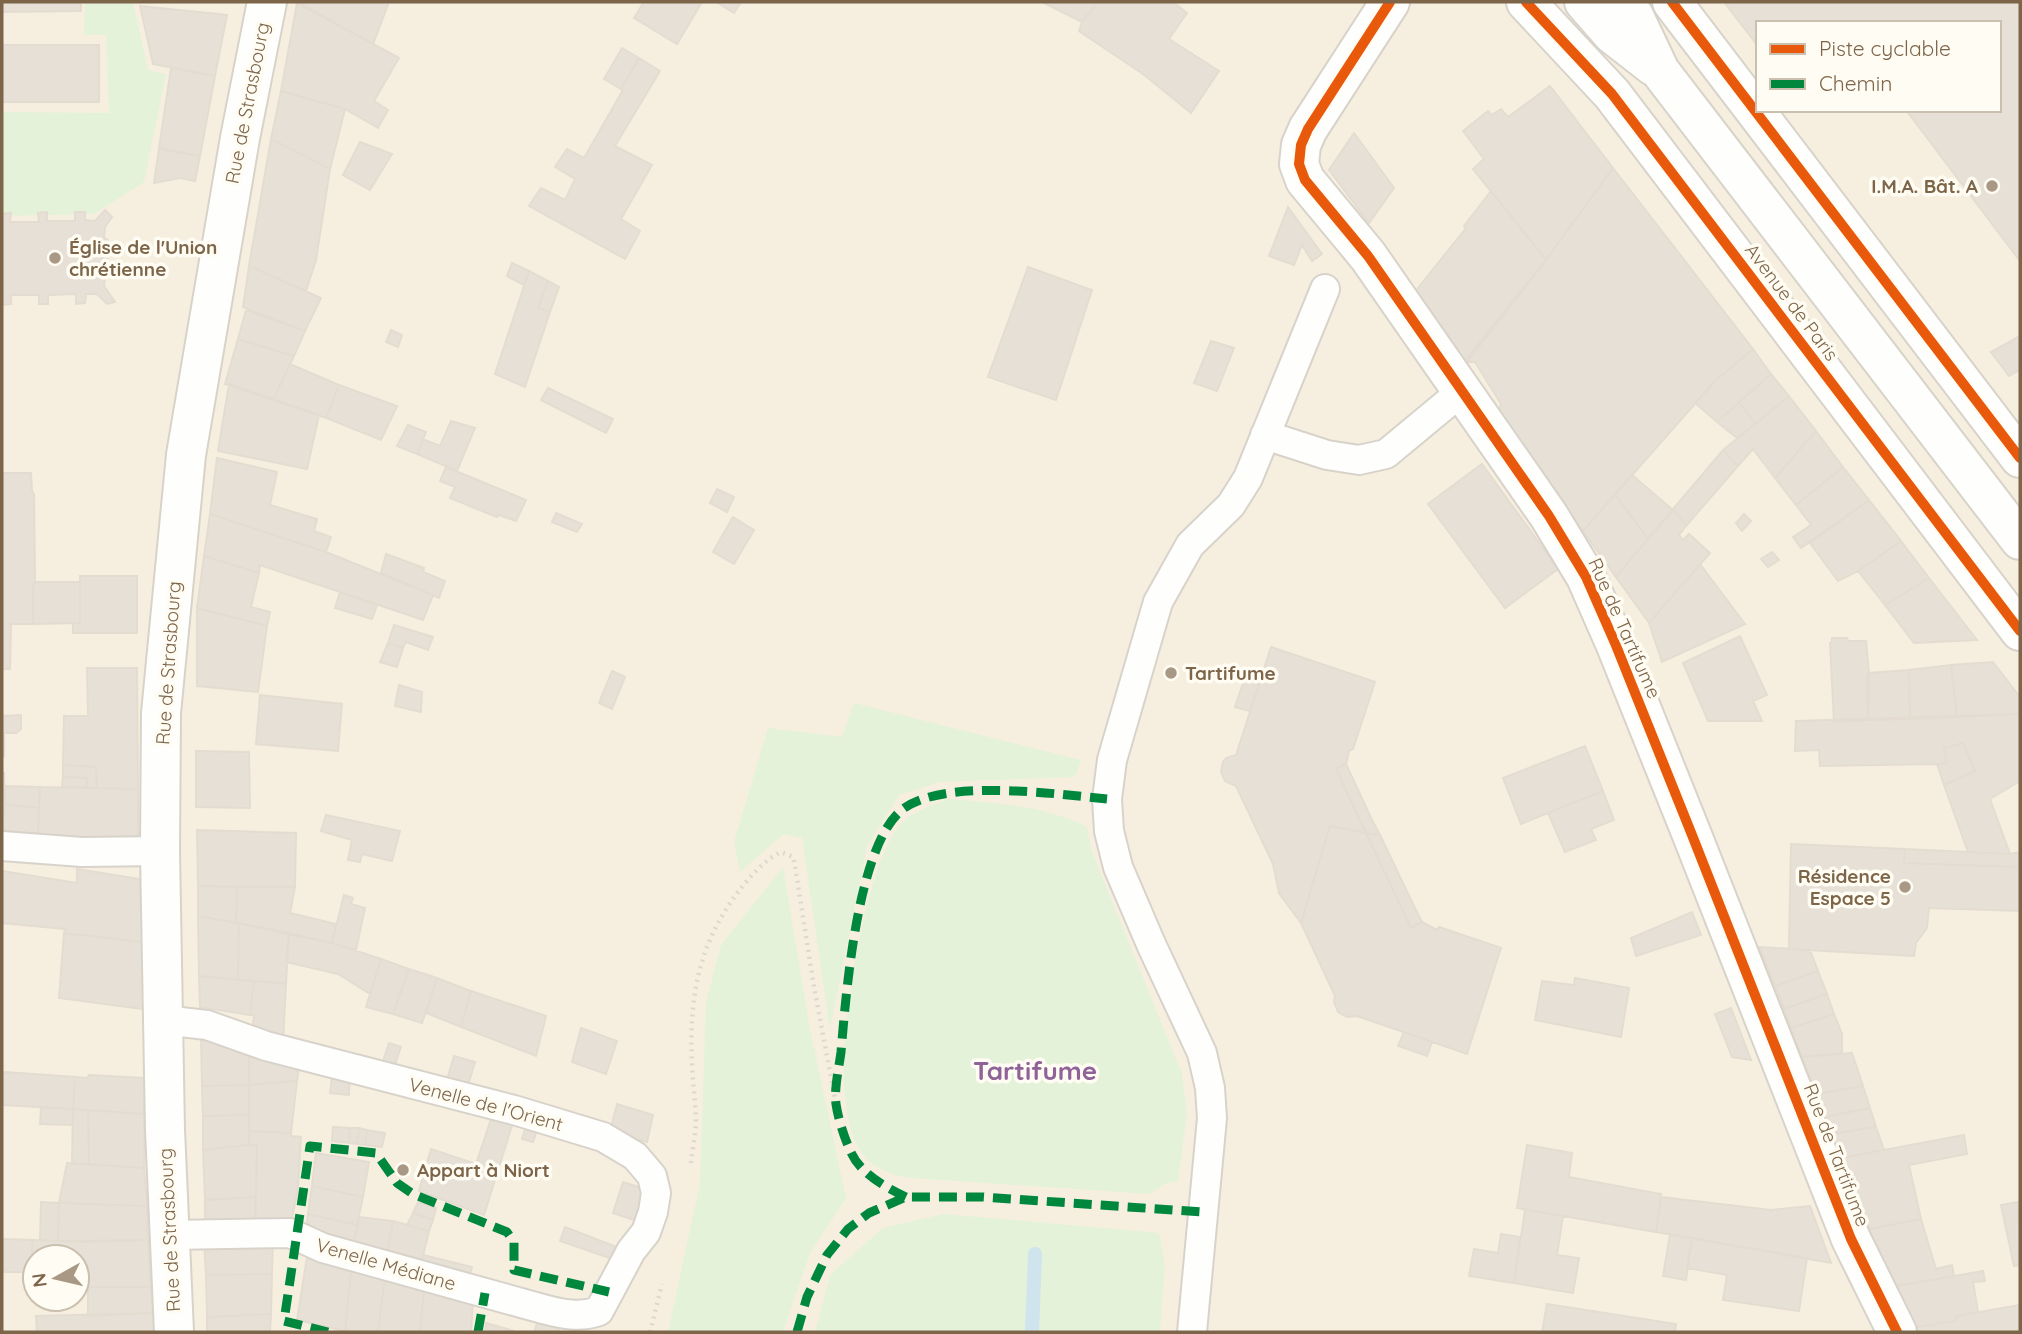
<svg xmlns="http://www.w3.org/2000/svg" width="2022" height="1334" viewBox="0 0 2022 1334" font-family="Quicksand,sans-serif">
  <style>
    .residential { fill: #f6efdf; fill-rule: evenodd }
    .green { fill: #e3f2d9 }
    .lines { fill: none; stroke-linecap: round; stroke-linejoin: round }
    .stream { stroke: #cfe4ec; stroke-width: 14 }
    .building { fill: #e7e0d6; stroke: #e4dcd0; stroke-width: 2 }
    .lane-casing { stroke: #d8d3ca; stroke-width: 32 }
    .street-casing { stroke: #d8d3ca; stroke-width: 42 }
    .secondary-casing { stroke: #d8d3c9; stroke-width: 42 }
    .path { stroke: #ddd7ce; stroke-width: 4.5; stroke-dasharray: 2 5; stroke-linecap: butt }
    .lane { stroke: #fefefd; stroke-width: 28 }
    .street { stroke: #fefefd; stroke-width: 38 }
    .secondary { stroke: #fefefd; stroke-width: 38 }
    .quiet { stroke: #00873e; stroke-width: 9; stroke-dasharray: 18 9; stroke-linecap: butt }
    .cycleway-casing { stroke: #fffcf3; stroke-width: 15 }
    .cycleway { stroke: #e8590c; stroke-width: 10 }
    .poi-dot { fill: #a99884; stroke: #fffcf3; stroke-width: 2.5 }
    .labels { text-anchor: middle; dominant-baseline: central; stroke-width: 7; stroke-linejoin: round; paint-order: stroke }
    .street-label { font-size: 19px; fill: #7d654a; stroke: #fffcf3 }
    .poi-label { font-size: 19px; font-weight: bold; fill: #7d654a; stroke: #fffcf3; text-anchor: start }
    .district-label { font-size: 26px; font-weight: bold; fill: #8f6398; stroke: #fffcf3 }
  </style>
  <rect width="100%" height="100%" fill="#faf7ef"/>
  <path class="residential" d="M2,2H2020V1332H2ZM1758,23H1999V110H1758ZM35,1257H77V1299H35Z"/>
  <path class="green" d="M85,2H133L148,70L166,74L144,182L94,214L2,216V112L109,113L106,35H84Z
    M854,703L1081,760L1075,777L940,782L899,795L867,846L830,1029L802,838L784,834L740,872L734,842L768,728L842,737Z
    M948,799C996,803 1044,805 1087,827L1092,852L1182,1074L1187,1114L1178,1181L1166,1183L1149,1194L912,1178C889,1175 867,1167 856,1143C848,1126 846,1105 844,1086C840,1033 865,868 898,827C912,811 929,806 948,799Z
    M783,867L810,1029L846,1198L810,1253L783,1332H668L700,1183L706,1002L721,945Z
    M944,1214L1159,1233L1165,1265L1160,1332H815L830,1275L883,1228Z"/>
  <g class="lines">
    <path class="stream" d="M1032,1332L1035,1254"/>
  </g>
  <path class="building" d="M2,2H81V11L2,12Z
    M297,2H389L373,44Z
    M644,2H702L677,44L634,18Z
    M716,2H741L734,13Z
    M1042,2H1098L1082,22Z
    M1098,2H1173L1187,13L1169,39L1219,71L1191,113L1143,74L1079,31L1082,22Z
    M1724,2H2020V261L1906,110H1999V23H1758V46Z
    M297,3L399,58L374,101L388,110L378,128L345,109L281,91Z
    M140,6L227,15L215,76L153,64Z
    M2,45H99V102H2Z
    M622,48L639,58L621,89L604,79Z
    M639,58L660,71L615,146L652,165L621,219L640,231L625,259L529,206L541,188L565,200L575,179L555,167L567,149L584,158L623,90L621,89Z
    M171,68L215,76L200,156L159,148Z
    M1550,86L1613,168L1546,260L1473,169L1484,159L1463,131L1488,111L1492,115L1501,109L1508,117Z
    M281,91L345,109L330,169L271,139Z
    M1354,133L1394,188L1369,223L1329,170Z
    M271,139L330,169L316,260L306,291L249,266Z
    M360,142L392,154L370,190L343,175Z
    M159,149L200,156L195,181L180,178L154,183Z
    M1613,168L1753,349L1715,381L1583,531L1498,412L1501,404L1475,362H1467L1546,260Z
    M1491,191L1546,260L1464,362L1414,293L1466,228L1464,226Z
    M1288,207L1322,254L1312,261L1302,245L1294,265L1269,256Z
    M105,210L112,217L105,227L104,238L108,240L107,276H105L104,286L115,302L107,304L97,294H86L85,303L76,304V294L48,295V304H39V295H11V304L2,305V214L11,213L10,222H39L38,213L47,212V221H75V212H85V220L95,221Z
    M512,263L529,271L524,285L507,276Z
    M249,266L321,298L305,331L243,307Z
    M1028,267L1092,290L1056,400L988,377Z
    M529,271L548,281L538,308L550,312L525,387L495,374Z
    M548,281L559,287L550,312L538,308Z
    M246,310L305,331L294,356L238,339Z
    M391,330L402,335L398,347L386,342Z
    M2020,336V370L2009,376L1991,352Z
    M238,339L294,356L273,400L225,384Z
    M1211,341L1234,348L1217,391L1194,383Z
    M1753,349L1771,374L1717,422L1695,403L1715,381Z
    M290,364L339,385L326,418L273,400Z
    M1771,374L1789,396L1755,424L1739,402Z
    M229,384L319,415L307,469L218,451Z
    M339,385L397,406L381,440L326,418Z
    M548,388L613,419L606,433L541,400Z
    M1789,396L1816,431L1775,478L1753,449L1738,466L1723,450Z
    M1739,402L1755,424L1737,438L1717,422Z
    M451,421L475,428L457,471L417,454L423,439L440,446Z
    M408,425L426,432L417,454L397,446Z
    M1816,431L1843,467L1796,505L1775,478Z
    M1723,450L1738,466L1686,526L1673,509Z
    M217,458L277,472L270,505L317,519L314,531L331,537L326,552L210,514Z
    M1482,464L1558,569L1505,608L1428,504Z
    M446,467L526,500L516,521L499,515L497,517L450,498L455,487L440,481Z
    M1843,467L1869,500L1801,548L1793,537L1811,525L1796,505Z
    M2,473H31L32,491L34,494L35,584L33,585V624H11L10,669H2Z
    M1632,475L1673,510L1648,539L1615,494Z
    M717,489L734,497L727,512L710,503Z
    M1615,494L1648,539L1616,577L1583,531Z
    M1869,500L1901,541L1858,571L1838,581L1810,543Z
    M1673,509L1686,526L1679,535L1683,540L1689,534L1710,553L1649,623L1616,577Z
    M556,513L582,524L577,532L552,522Z
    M210,514L326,552L433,595L423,620L260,565L259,573L204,556Z
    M1744,514L1751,521L1742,531L1736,523Z
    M733,517L754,530L734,564L713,552Z
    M1901,541L1929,578L1885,605L1858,571Z
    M1772,552L1779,560L1768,567L1761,559Z
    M386,554L424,568L423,572L445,581L439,598L381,573Z
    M204,556L259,573L251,607L270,612L267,626L197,608Z
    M1700,564L1745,624L1662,662L1649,623Z
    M80,576H137V633H73V623H80Z
    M1929,578L1977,640L1914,643L1885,605Z
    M35,582H80V623L33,624V585Z
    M340,592L377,605L372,619L335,608Z
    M197,608L267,626L258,692L197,686Z
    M394,625L433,637L428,650L406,642L403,648L388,643Z
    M1740,636L1767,695L1753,701L1762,721H1708L1683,663Z
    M1832,638H1847L1848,641H1866L1869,673L1868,720L1834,722L1830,643L1832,642Z
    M388,643L403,648L397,667L380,662Z
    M1271,647L1375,682L1353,749L1349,751L1346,764L1336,769L1366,833L1330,826L1301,923L1279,893L1273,864L1236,786L1225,781L1221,772L1223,762L1226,758L1236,755Z
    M1993,662L2020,697V714L1957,717L1951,665Z
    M1951,665L1957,717L1910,719L1909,670Z
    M87,668H137L138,789L97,788L96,767L63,765L64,716H88Z
    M1909,670L1910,719L1868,720L1867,673Z
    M612,671L625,677L612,709L599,703Z
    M1245,677L1260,681L1250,711L1235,707Z
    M399,685L422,692L421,712L395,706Z
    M260,695L342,704L338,751L256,744Z
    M2020,714V781L1990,799L2010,854L1968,852L1944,785L1975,771L1963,743L1944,748L1947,763L1937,764L1820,766L1819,750L1795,751L1796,721Z
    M21,715V729L16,733H4V756H2V716Z
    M1963,743L1975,771L1944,785L1937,764L1947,763L1944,748Z
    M1585,746L1603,791L1521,824L1503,778Z
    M196,751L249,752L250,808L196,807Z
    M1346,764L1372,820L1380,835L1366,833L1336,769Z
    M63,765L96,767L97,788L87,787V778L63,777Z
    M2,773H4L5,804L2,829Z
    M63,777L87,778V787H62Z
    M5,786L40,787L39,808L5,804Z
    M40,787L138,789V838L38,837Z
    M1603,791L1614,820L1591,829L1596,840L1565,852L1548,813Z
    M5,804L39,808L38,837L2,830Z
    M326,815L400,831L392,861L362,854L360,862L348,860L352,840L321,831Z
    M1330,826L1366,833L1411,928L1422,922L1437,930L1439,927L1501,948L1467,1054L1357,1016L1347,1017L1338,1012L1334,1002L1335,996L1301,923Z
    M197,830L296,833L295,887L198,886Z
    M1366,833L1380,835L1413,904L1422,922L1411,928Z
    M1791,844L1905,849L1904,863L2020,867V911L1929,908L1927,928L1916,943L1914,956L1789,949Z
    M1905,849L2010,854L2020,852V867L1904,863Z
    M77,869L140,879L142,942L64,933L65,929L2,923V871L77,883Z
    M198,886L237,887L236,923L198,916Z
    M237,887H295L290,913L336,924L332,943L236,923Z
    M344,895L353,898L351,904L365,908L356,950L332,943Z
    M1692,912L1701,935L1636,956L1631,938Z
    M198,916L239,923L238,980L199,976Z
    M239,923L289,933L286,984L238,980Z
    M64,933L142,942L143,1009L59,998Z
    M289,933L332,943L381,959L370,994L338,974L286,962Z
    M1759,947L1810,950L1818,971L1775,986Z
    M381,959L409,969L393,1014L366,1007Z
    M409,969L437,978L422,1023L393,1014Z
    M1818,971L1827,994L1784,1009L1775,986Z
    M199,976L254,981L250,1015L200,1007Z
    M437,978L471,991L461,1027L426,1013Z
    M1575,978L1629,988L1621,1037L1535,1020L1542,981L1574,985Z
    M254,981L286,984L283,1041L252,1033L254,1015H250Z
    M471,991L546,1016L536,1056L461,1027Z
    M1827,994L1834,1014L1791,1028L1784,1009Z
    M1731,1008L1751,1060L1732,1057L1715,1014Z
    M1834,1014L1842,1034V1053L1802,1057L1791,1028Z
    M581,1028L617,1041L606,1074L572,1062Z
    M1404,1032L1432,1042L1427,1056L1398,1046Z
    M201,1037L229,1042L228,1047L249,1048V1085L202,1086Z
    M389,1043L401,1047L394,1067L382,1064Z
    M249,1048L300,1060L297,1081L249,1085Z
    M1852,1053L1863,1086L1816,1094L1802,1057Z
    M454,1056L475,1062L467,1089L446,1083Z
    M333,1068L350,1071L349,1095L330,1093Z
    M5,1072L75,1077L73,1109L2,1105V1073Z
    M89,1075L144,1078V1114L73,1109L75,1077L87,1078Z
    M297,1081L291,1133L249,1131V1085Z
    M249,1085V1115L203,1116L202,1086Z
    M1863,1086L1870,1108L1825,1117L1816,1094Z
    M617,1104L653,1115L647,1142L610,1131Z
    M41,1107L73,1109V1125L40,1124Z
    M1870,1108L1876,1127L1832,1134L1825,1117Z
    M73,1109L88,1110L89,1164H72Z
    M88,1110L144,1114V1168L89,1164Z
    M493,1113L514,1119L484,1215L419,1191L431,1149L476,1164Z
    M249,1115V1145L203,1150V1116Z
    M526,1126L537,1130L533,1142L522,1139Z
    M333,1127L350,1128L349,1143L332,1141Z
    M1876,1127L1884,1150L1841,1158L1832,1134Z
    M350,1128H359L357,1144L349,1143Z
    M359,1128L367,1130L365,1145L357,1144Z
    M367,1130L385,1133L382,1147L365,1145Z
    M249,1131L291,1133V1136L301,1137L298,1188L291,1223H255L257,1146L249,1145Z
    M1964,1135L1967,1154L1909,1165L1921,1219L1869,1229L1841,1158Z
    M249,1145L257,1146L256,1197L205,1200L203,1150Z
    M1527,1145L1572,1153L1569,1177L1661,1194L1656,1232L1517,1208Z
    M316,1153L369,1162L363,1197L312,1186Z
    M67,1163L144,1168L147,1206L59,1203Z
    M623,1182L645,1189L634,1220L613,1213Z
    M312,1186L363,1197L357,1225L308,1214Z
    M256,1197L255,1223L205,1226V1200Z
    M1661,1197L1771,1210L1810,1206L1831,1263L1656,1232Z
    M41,1202L59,1203L58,1241L40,1240Z
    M418,1202L436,1208L433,1220L413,1213Z
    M2018,1202L2020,1265L2014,1266L2001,1205Z
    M59,1203L147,1206L148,1240L58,1241Z
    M1525,1210L1563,1216L1557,1255L1579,1258L1573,1293L1514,1283Z
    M413,1213L433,1220L429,1231L407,1225Z
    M308,1214L357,1225L353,1251L305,1237Z
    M359,1217L393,1221L386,1259L353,1251Z
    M1921,1219L1936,1269L1952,1265L1954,1276L1896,1286L1869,1229Z
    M393,1221L429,1231L420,1269L386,1259Z
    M565,1227L622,1249L618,1261L560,1241Z
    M1501,1234L1520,1237L1514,1283L1469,1276L1474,1249L1498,1253Z
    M1670,1234L1692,1238L1686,1280L1663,1276Z
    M1692,1238L1807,1258L1799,1311L1723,1300L1727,1275L1687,1268Z
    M2,1239L33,1240L30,1272H2Z
    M204,1239H273L272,1274L206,1275Z
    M33,1240L86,1242L148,1240L151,1287H88L86,1268H77V1257H35V1272H30Z
    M308,1251L352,1262L345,1331L297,1320Z
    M423,1255L472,1267L468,1281L420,1269Z
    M352,1262L386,1271L378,1332L345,1331Z
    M386,1271L425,1281L420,1332H378Z
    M1983,1271L1985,1281L1973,1282L1978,1312L1956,1316V1321L1916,1327L1896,1286Z
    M272,1274L271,1314L207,1317L206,1275Z
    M425,1281L473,1301L471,1332H420Z
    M88,1287H151L153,1313L88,1316Z
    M1547,1304L1676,1324L1675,1332H1542Z
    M2020,1305V1332H1918L1916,1327L1956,1321V1316Z
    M153,1313L154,1332H37L36,1316Z
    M271,1314L270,1332H207V1317Z
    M538,1321L560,1326L558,1332H534Z
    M486,1323L514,1331L485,1332Z"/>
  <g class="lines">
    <g class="lane-casing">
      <path id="lane" d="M1265,435L1327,455L1359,460L1386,454L1462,391
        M2,846L82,852L160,851
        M163,1020L207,1025L266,1046L514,1110L603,1137L635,1156L652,1176L656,1193L653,1212L646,1232L631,1251L599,1311C580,1318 562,1314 543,1309L323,1248L290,1233L170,1235
        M1192,1332L1212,1118L1210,1088L1202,1053L1151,944L1118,867L1109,831L1107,799L1112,760L1158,602L1190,545L1231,505L1248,478L1325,289"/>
    </g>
    <g class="street-casing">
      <path id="street" d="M1390,2L1308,129L1301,145L1299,164L1305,180L1368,256L1549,516L1586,577L1615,643L1692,835L1851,1239L1897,1332
        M1526,2L1612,94L2020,631
        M1672,2L2020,458"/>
    </g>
    <g class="secondary-casing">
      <path id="secondary" d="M1584,2L1612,34L1653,66
        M1624,2L1634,16L1660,71L2020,540
        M174,1332L165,1130L160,851L161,713L186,455L240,138L267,2"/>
    </g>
    <path class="path" d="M691,1163C692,1151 695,1138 696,1125C696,1106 693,1086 692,1066C689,999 697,947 738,892C749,878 765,859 781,852L793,857L795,866L814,987L836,1104
      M650,1332L662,1284"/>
    <use href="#lane" class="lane"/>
    <use href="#street" class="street"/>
    <use href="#secondary" class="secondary"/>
    <path class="quiet" d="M906,1197C885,1187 859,1173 850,1150C844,1137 838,1118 836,1104C834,1088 839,1068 841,1052C846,995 857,844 903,809C944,778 1056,794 1107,799
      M328,1332L284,1321L310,1146L376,1153L397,1183L413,1194L507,1232L514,1242V1270L609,1292
      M478,1332L485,1293
      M797,1332L807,1297L827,1255L848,1229L869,1213L906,1197H983L1202,1212"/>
    <g class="cycleway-casing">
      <path id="cycleway" d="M1390,2L1308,129L1301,145L1299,164L1305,180L1368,256L1549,516L1586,577L1615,643L1692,835L1851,1239L1897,1332
        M1526,2L1612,94L2020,631
        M1672,2L2020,458"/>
    </g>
    <use href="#cycleway" class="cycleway"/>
  </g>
  <g class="poi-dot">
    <circle cx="1992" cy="186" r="7"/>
    <circle cx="55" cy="258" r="7"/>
    <circle cx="1171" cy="673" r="7"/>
    <circle cx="1905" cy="887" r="7"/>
    <circle cx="403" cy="1170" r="7"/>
  </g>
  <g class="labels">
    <g class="street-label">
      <text transform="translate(247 103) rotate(-79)">Rue de Strasbourg</text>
      <text transform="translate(1792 302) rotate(53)">Avenue de Paris</text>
      <text transform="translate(1625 628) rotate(66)">Rue de Tartifume</text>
      <text transform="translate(168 663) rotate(-86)">Rue de Strasbourg</text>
      <text transform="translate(486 1104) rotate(15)">Venelle de l'Orient</text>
      <text transform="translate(1837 1155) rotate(69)">Rue de Tartifume</text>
      <text transform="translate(169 1230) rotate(-93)">Rue de Strasbourg</text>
      <text transform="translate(386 1264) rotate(16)">Venelle Médiane</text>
    </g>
    <g class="poi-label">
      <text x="1978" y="186" text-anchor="end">I.M.A. Bât. A</text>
      <text x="69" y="247">Église de l'Union<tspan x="69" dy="22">chrétienne</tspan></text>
      <text x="1185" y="673">Tartifume</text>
      <text x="1891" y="876" text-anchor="end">Résidence<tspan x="1891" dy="22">Espace 5</tspan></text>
      <text x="417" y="1170">Appart à Niort</text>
    </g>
    <g class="district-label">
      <text x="1035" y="1070">Tartifume</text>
    </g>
  </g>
  <rect width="2022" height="1334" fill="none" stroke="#7d654a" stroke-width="7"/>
  <rect x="1756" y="21" width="245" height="91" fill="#fffcf3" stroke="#cbc0af" stroke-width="2"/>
  <rect x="1770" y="44" width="35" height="10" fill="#e8590c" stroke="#cbc0af" stroke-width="2"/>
  <text x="1819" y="56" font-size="21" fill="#7d654a">Piste cyclable</text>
  <rect x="1770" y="79" width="35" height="10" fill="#00873e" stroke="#cbc0af" stroke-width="2"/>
  <text x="1819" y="91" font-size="21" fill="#7d654a">Chemin</text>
  <g transform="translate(56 1278) rotate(262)"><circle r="33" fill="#fffcf3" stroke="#cbc0af" stroke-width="2"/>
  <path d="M0-5L12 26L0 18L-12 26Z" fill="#a99884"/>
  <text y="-10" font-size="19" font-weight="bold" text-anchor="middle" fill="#7d654a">N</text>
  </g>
</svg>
